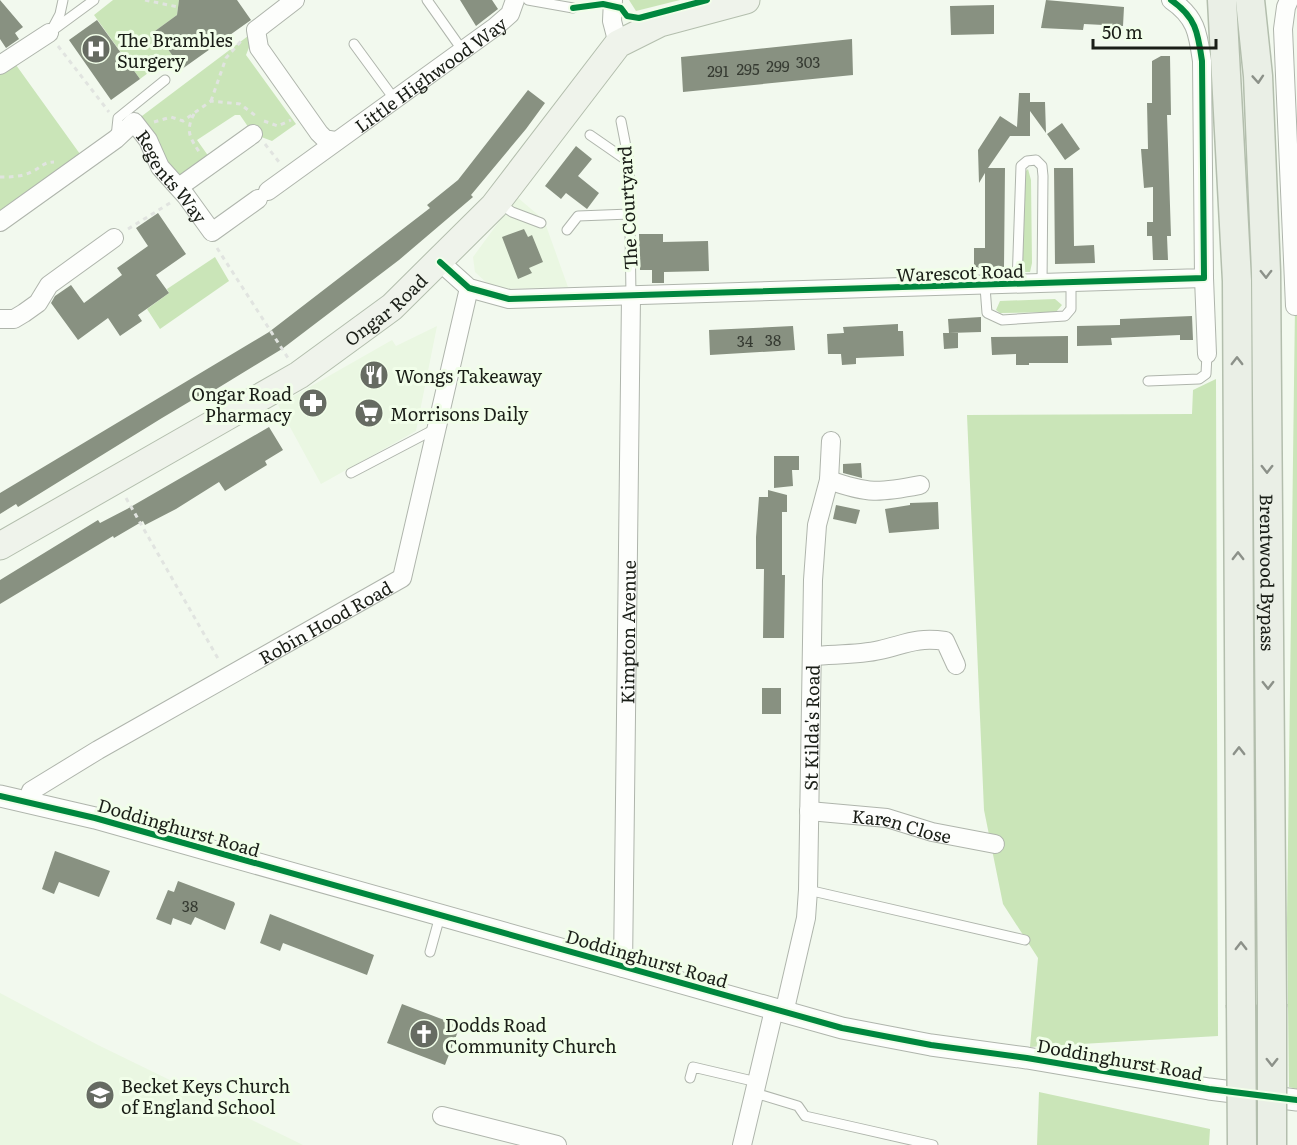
<svg xmlns="http://www.w3.org/2000/svg" width="1297" height="1145" viewBox="0 0 1297 1145" font-family="Literata,serif">
  <style>
    .built { fill: #eaf7e2 }
    .green { fill: #cae5b8 }
    .building { fill: #889181 }
    .lines { fill: none; stroke-linecap: round; stroke-linejoin: round }
    .service-casing { stroke: #afb5ac; stroke-width: 11 }
    .minor-casing { stroke: #afb5ac; stroke-width: 20 }
    .tertiary-casing { stroke: #afb5ac; stroke-width: 23 }
    .primary-casing { stroke: #b3bead; stroke-width: 29 }
    .trunk-casing { stroke: #b3bead; stroke-width: 31 }
    .path { stroke: #e1e4e0; stroke-width: 3; stroke-dasharray: 4.5 4.5; stroke-linecap: butt }
    .service { stroke: #fdfefc; stroke-width: 9 }
    .minor { stroke: #fdfefc; stroke-width: 18 }
    .tertiary { stroke: #fdfefc; stroke-width: 21 }
    .primary { stroke: #eff3eb; stroke-width: 27 }
    .trunk { stroke: #eaefe6; stroke-width: 28 }
    .trunk-bridge-casing { stroke: #b3bead; stroke-width: 31; stroke-linecap: butt }
    .trunk-bridge { stroke: #eaefe6; stroke-width: 28 }
    .cycleway-casing { stroke: #f1fee9; stroke-width: 10 }
    .cycleway { stroke: #00873e; stroke-width: 6 }
    .oneway { stroke: #8c9189 }
    .labels { text-anchor: middle; dominant-baseline: central; stroke-width: 6; stroke-linejoin: round; paint-order: stroke }
    .number-label { font-size: 15px; fill: #363b32 }
    .poi-label { font-size: 18px; fill: #1a1e17; stroke: #f1fee9; text-anchor: start }
    .street-label { font-size: 18px; fill: #1a1e17; stroke: #f1fee9 }
  </style>
  <rect width="100%" height="100%" fill="#f2f9ee"/>
  <path class="built" d="M517,197L544,220L568,287L500,289L489,285L475,272L473,257Z
    M437,326L416,431L321,484L278,405L392,340L396,346Z
    M0,993L98,1045L303,1145H0Z"/>
  <path class="green" d="M113,0H179L177,15L155,31L172,55L140,79L94,15Z
    M629,0H680L636,11Z
    M256,30L246,55L296,124L272,141L253,134L240,115H235L197,140L209,157L179,187L134,122Z
    M11,58L85,161L0,222V65Z
    M1028,169L1031,180L1032,263L1030,272H1024L1021,266L1024,173Z
    M215,257L229,281L160,329L147,309L169,293L167,289Z
    M1055,299L1062,305L1056,312L1000,313L996,310L1000,301Z
    M1295,306H1297V1089L1289,1087L1287,921Z
    M1216,379L1218,1036L1030,1047L1038,958L1003,904L984,810L967,415L1192,414L1193,390Z
    M1039,1092L1210,1129L1209,1145H1037Z"/>
  <path class="building" d="M0,0L23,27L15,33L19,39L6,48L0,39Z
    M179,0H237L251,20L182,69L155,31L177,15Z
    M460,0H492L498,9L476,26Z
    M1046,0L1124,7L1123,26L1084,24L1083,30L1041,28Z
    M994,5V34L951,35L950,6Z
    M97,20L140,79L111,100L69,40Z
    M852,39L853,75L683,92L681,57Z
    M1161,56H1170L1171,115H1167L1171,236H1167L1168,260H1153L1152,236H1147V222H1153V187L1144,188L1141,149H1148L1147,103H1152V61Z
    M528,90L545,103L526,129L471,195L473,197L399,260L282,349L200,399L199,396L162,418L18,507L16,504L0,514V493L269,332L430,208L427,205L458,180Z
    M1019,93H1030V102H1045L1046,133L1030,111V136H1010L988,168H1005L1004,267L974,268V248H985V173L979,183L978,150L1000,116L1017,127Z
    M1062,123L1080,149L1065,160L1047,134Z
    M576,146L592,159L578,176L599,193L587,209L566,193L561,199L545,186Z
    M1054,168H1073L1074,246L1094,245L1095,263L1055,264Z
    M158,213L186,254L156,275L169,293L138,315L142,321L120,336L108,318L78,340L51,303L55,296L71,285L84,303L122,275L117,268L148,246L136,228Z
    M524,229L528,237L532,235L543,262L529,268L532,273L518,279L502,237Z
    M639,234H663V242L708,241L709,271L664,272V283H652V270H640Z
    M1192,316L1193,340H1180V335L1111,338L1112,345L1077,346V326L1120,325V319Z
    M981,317V332L949,333L948,319Z
    M898,324V331H903L904,356L856,358V364L842,365L841,354H828L827,334L844,333L843,327Z
    M793,326L795,350L710,355L709,330Z
    M943,333H958V348L944,349Z
    M1068,336V363H1029V365H1016V354L992,355L991,337Z
    M269,427L283,450L265,461L267,465L225,491L219,482L176,509L145,525L143,521L114,538L113,536L0,604V580L98,520L100,523L127,509Z
    M774,456H799V470H792L793,486L774,488Z
    M861,463L862,478L843,473V464Z
    M768,490L787,495V512H782V575H785L784,638H763L764,569H756V537L759,497H768Z
    M938,502L939,529L889,533L885,509L910,505V503Z
    M836,505L860,510L856,524L833,519Z
    M762,688H781V714H762Z
    M55,851L110,871L99,897L59,882L54,894L42,889Z
    M178,881L234,902L235,904L225,930L195,917L191,925L173,918L171,925L156,919L168,890L174,892Z
    M270,914L374,955L367,975L283,943L280,951L260,943Z
    M402,1004L460,1026L445,1065L387,1043Z"/>
  <g class="lines">
    <g class="service-casing">
      <path id="service" d="M427,0L463,51
        M528,0L573,8
        M52,29L60,14L63,0
        M49,33L94,0
        M354,44L395,100
        M621,121L629,162L631,296
        M590,135L629,162
        M116,137L118,118L165,80
        M499,203L512,212L541,223
        M567,230L578,216L630,214
        M1017,284L1021,166L1027,161L1036,160L1042,166L1043,176L1042,284
        M985,287L987,313L1002,320L1065,316L1071,309V284
        M1148,381L1199,379L1206,374L1207,354
        M351,473L435,429
        M808,890L1025,940
        M430,952L440,916
        M690,1078L693,1067L757,1082
        M755,1093L798,1106L805,1116L933,1145"/>
    </g>
    <g class="minor-casing">
      <g id="minor">
        <path d="M295,0L256,30L259,48L319,133L325,139L336,141"/>
        <path d="M613,0L612,21L618,44"/>
        <path d="M1289,0L1286,7L1283,29L1295,306"/>
        <path d="M0,65L49,33"/>
        <path d="M179,187L253,134"/>
        <path id="s1" d="M268,191L495,27L510,14L515,0"/>
        <path id="s2" d="M0,222L116,139L134,122L148,140L160,167L186,196L212,232L258,199"/>
        <path d="M440,262L469,288L509,299L1204,278L1202,61C1198,33 1196,17 1171,0"/>
        <path d="M1204,278L1207,354"/>
        <path d="M0,319H14L24,313L38,303L49,285L114,238"/>
        <path d="M829,480C868,494 879,493 920,485"/>
        <path d="M813,656C834,654 859,655 880,650C906,644 917,637 945,641L956,665"/>
        <path id="s3" d="M27,802L31,791L98,750L402,578L469,288"/>
        <path id="s4" d="M809,811L887,818L932,832L995,844"/>
        <path id="s5" d="M623,968L631,296"/>
        <path id="s6" d="M784,1013L806,918L808,890L813,580L817,525L829,480L831,441"/>
        <path d="M442,1116L557,1145"/>
        <path d="M742,1145L774,1010"/>
      </g>
    </g>
    <g class="tertiary-casing">
      <path id="tertiary" d="M0,796L95,818L842,1028L931,1045L1027,1058L1209,1089L1297,1100"/>
    </g>
    <g class="primary-casing">
      <g id="primary">
        <path id="s7" d="M0,546L299,375L392,307L494,206L618,44L660,23L746,0"/>
      </g>
    </g>
    <g class="trunk-casing">
      <g id="trunk">
        <path d="M1222,0L1237,281L1241,1005"/>
        <path id="s8" d="M1250,0L1258,76L1266,272L1272,1004"/>
      </g>
    </g>
    <path class="path" d="M145,0L178,7
      M58,46L109,112
      M211,101L226,58L242,40
      M194,114C185,131 190,138 200,153
      M264,121L278,126L291,120
      M154,122L171,117L183,121L211,101L240,104L256,116
      M265,144L279,162
      M0,177C10,177 22,177 31,172C41,168 43,162 54,162
      M128,229L170,203
      M217,248L288,358
      M126,498L220,662"/>
    <use href="#service" class="service"/>
    <use href="#minor" class="minor"/>
    <use href="#tertiary" class="tertiary"/>
    <use href="#primary" class="primary"/>
    <use href="#trunk" class="trunk"/>
    <g class="trunk-bridge-casing">
      <path id="trunk-bridge" d="M1241,1005L1242,1145
        M1272,1145V1004"/>
    </g>
    <use href="#trunk-bridge" class="trunk-bridge"/>
    <g class="cycleway-casing">
      <path id="cycleway" d="M573,8L603,4L621,8L627,16L639,18L707,0
        M440,262L469,288L509,299L1204,278L1202,61C1198,33 1196,17 1171,0
        M0,796L95,818L842,1028L931,1045L1027,1058L1209,1089L1297,1100"/>
    </g>
    <use href="#cycleway" class="cycleway"/>
  </g>
  <defs><path id="oneway-chevron" d="M-2-3.5L2.5 0L-2 3.5" fill="none" stroke-width="1.6" stroke-linecap="round" stroke-linejoin="round" transform="scale(1.5)"/></defs>
  <g class="oneway">
    <use href="#oneway-chevron" transform="translate(1258 79) rotate(86)"/>
    <use href="#oneway-chevron" transform="translate(1266 274) rotate(89)"/>
    <use href="#oneway-chevron" transform="translate(1237 361) rotate(-90)"/>
    <use href="#oneway-chevron" transform="translate(1267 469) rotate(90)"/>
    <use href="#oneway-chevron" transform="translate(1238 556) rotate(-90)"/>
    <use href="#oneway-chevron" transform="translate(1268 685) rotate(89)"/>
    <use href="#oneway-chevron" transform="translate(1239 751) rotate(-90)"/>
    <use href="#oneway-chevron" transform="translate(1241 946) rotate(-90)"/>
    <use href="#oneway-chevron" transform="translate(1272 1062) rotate(90)"/>
  </g>
  <defs>
    <g id="hospital-disc" transform="scale(1.5)"><circle r="9.5" fill="#666b62" stroke="#f1fee9"/><path d="M-5-5h3v3.5h4V-5h3V5h-3V1.5h-4V5h-3Z" fill="#fff"/></g>
    <g id="restaurant-disc" transform="scale(1.5)"><circle r="9.5" fill="#666b62" stroke="#f1fee9"/><path d="M-5-6h1v4h1v-4h1v4h1v-4h1v5L-1.5 .5V6h-2V.5L-5-1ZM5-6V6H3V1.5H1.5Q1.5-4 5-6Z" fill="#fff"/></g>
    <g id="pharmacy-disc" transform="scale(1.5)"><circle r="9.5" fill="#666b62" stroke="#f1fee9"/><path d="M-2-6h4v4h4v4h-4v4h-4v-4h-4v-4h4Z" fill="#fff"/></g>
    <g id="supermarket-disc" transform="scale(1.5)"><circle r="9.5" fill="#666b62" stroke="#f1fee9"/><path d="M-6-5.5h2.5l.6 2H6L4.5 2H-2.5L-4.4-4H-6ZM-1.5 3.2a1.3 1.3 0 1 0 .1 0ZM3 3.2a1.3 1.3 0 1 0 .1 0Z" fill="#fff"/></g>
    <g id="church-disc" transform="scale(1.5)"><circle r="9.5" fill="#666b62" stroke="#f1fee9"/><path d="M-1.2-6h2.4v3.5h3.3v2.4h-3.3V6h-2.4V-.1h-3.3v-2.4h3.3Z" fill="#fff"/></g>
    <g id="school-disc" transform="scale(1.5)"><circle r="9.5" fill="#666b62" stroke="#f1fee9"/><path d="M0-5L7-2L0 1L-7-2ZM-4 1L0 2.5L4 1V4Q0 6-4 4Z" fill="#fff"/></g>
  </defs>
  <g fill-rule="evenodd">
    <use href="#hospital-disc" x="96" y="49"/>
    <use href="#restaurant-disc" x="374" y="375"/>
    <use href="#pharmacy-disc" x="313" y="403"/>
    <use href="#supermarket-disc" x="369" y="413"/>
    <use href="#church-disc" x="424" y="1034"/>
    <use href="#school-disc" x="100" y="1095"/>
  </g>
  <g class="labels">
    <g class="number-label">
      <text x="808" y="61">303</text>
      <text x="778" y="65">299</text>
      <text x="748" y="68">295</text>
      <text x="718" y="70">291</text>
      <text x="773" y="339">38</text>
      <text x="745" y="340">34</text>
      <text x="190" y="905">38</text>
    </g>
    <g class="poi-label">
      <text x="117" y="39">The Brambles<tspan x="117" dy="21">Surgery</tspan></text>
      <text x="395" y="375">Wongs Takeaway</text>
      <text x="292" y="393" text-anchor="end">Ongar Road<tspan x="292" dy="21">Pharmacy</tspan></text>
      <text x="390" y="413">Morrisons Daily</text>
      <text x="445" y="1024">Dodds Road<tspan x="445" dy="21">Community Church</tspan></text>
      <text x="121" y="1085">Becket Keys Church<tspan x="121" dy="21">of England School</tspan></text>
    </g>
    <g class="street-label">
      <text stroke="none"><textPath href="#s1" startOffset="200">Little Highwood Way</textPath></text>
      <text stroke="none"><textPath href="#s2" startOffset="234">Regents Way</textPath></text>
      <text transform="translate(627 208) rotate(-93)">The Courtyard</text>
      <text transform="translate(960 272) rotate(-2)">Warescot Road</text>
      <text stroke="none"><textPath href="#s7" startOffset="453">Ongar Road</textPath></text>
      <text stroke="none"><textPath href="#s8" startOffset="573">Brentwood Bypass</textPath></text>
      <text stroke="none"><textPath href="#s3" startOffset="351">Robin Hood Road</textPath></text>
      <text stroke="none"><textPath href="#s5" startOffset="336">Kimpton Avenue</textPath></text>
      <text stroke="none"><textPath href="#s6" startOffset="288">St Kilda's Road</textPath></text>
      <text stroke="none"><textPath href="#s4" startOffset="94">Karen Close</textPath></text>
      <text transform="translate(179 827) rotate(16)">Doddinghurst Road</text>
      <text transform="translate(647 958) rotate(16)">Doddinghurst Road</text>
      <text transform="translate(1120 1059) rotate(10)">Doddinghurst Road</text>
    </g>
  </g>
  <path d="M1093 39v9h123v-9" fill="none" stroke="#1a1e17" stroke-width="3"/>
  <text x="1102" y="39" font-size="18" fill="#1a1e17" stroke="#f1fee9" stroke-width="4.5" paint-order="stroke">50 m</text>
</svg>
